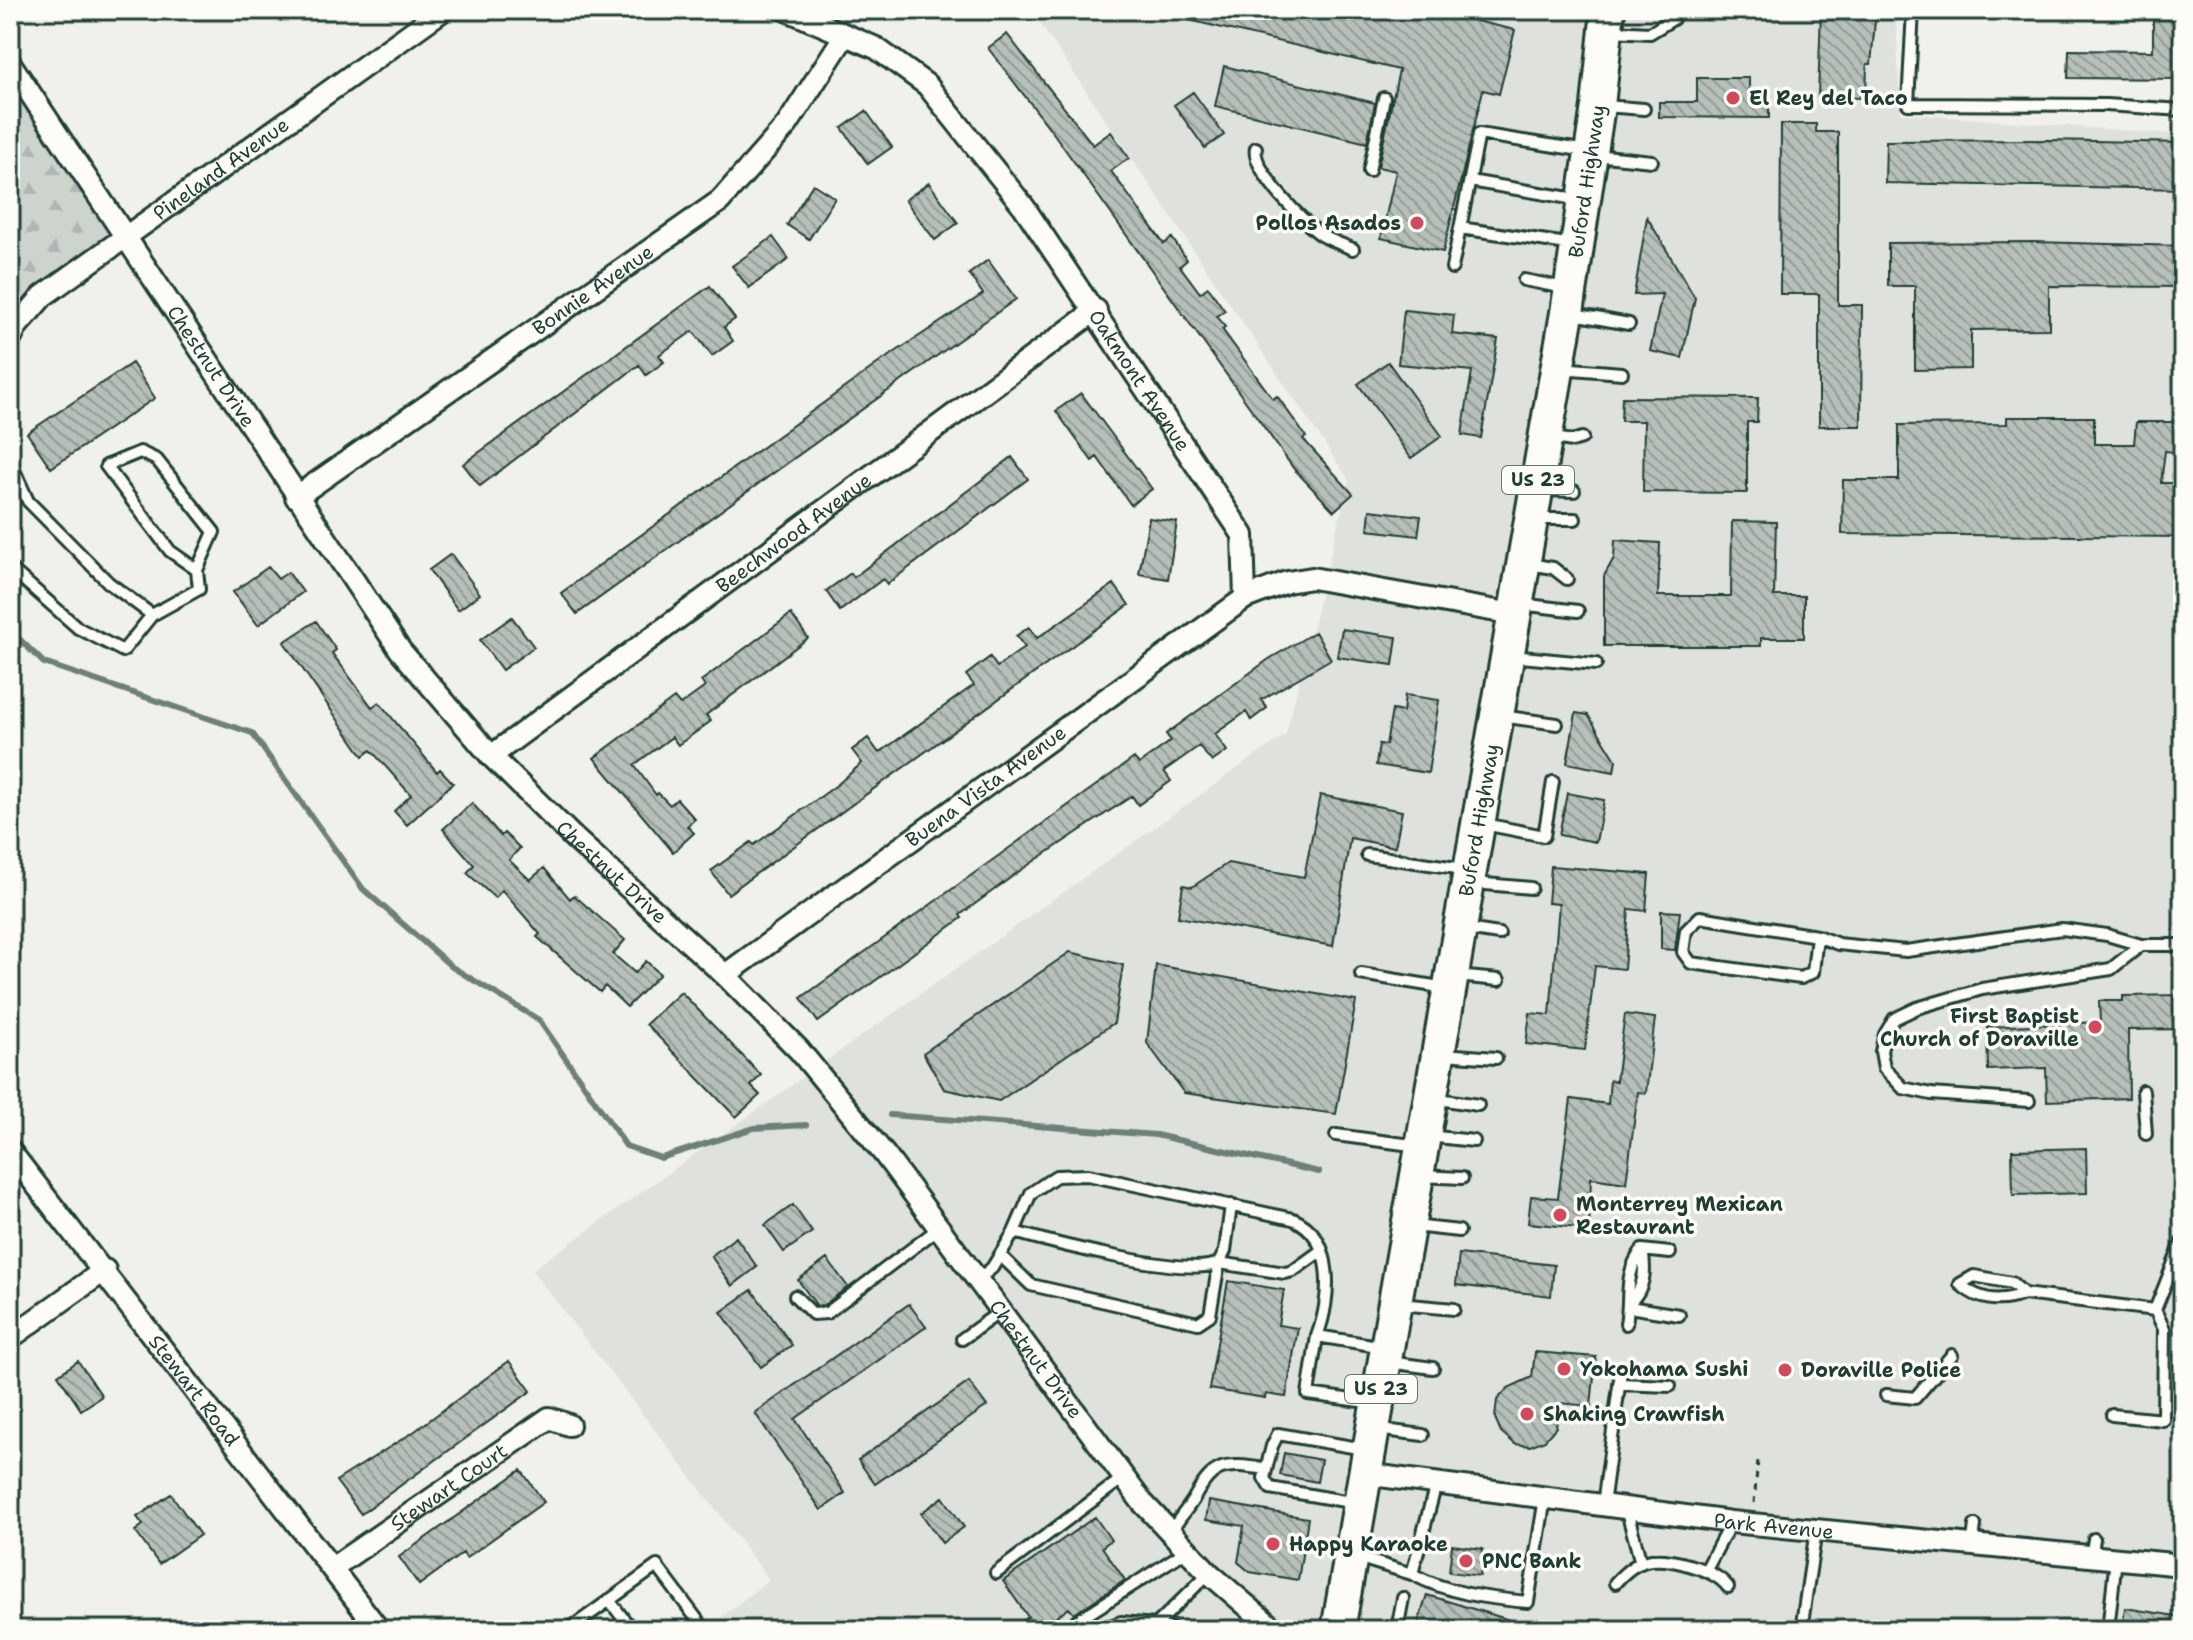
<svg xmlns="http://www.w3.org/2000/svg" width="2193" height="1640" viewBox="0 0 2193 1640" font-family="'Shantell Sans',sans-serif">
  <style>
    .built { fill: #dfe2dc }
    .forest { fill: url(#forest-firs); stroke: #768880; stroke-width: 2 }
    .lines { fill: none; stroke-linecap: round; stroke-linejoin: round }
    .stream { stroke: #6c8077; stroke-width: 6 }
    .building { fill: url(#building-back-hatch); stroke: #1f3d34; stroke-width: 2 }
    .lane-casing { stroke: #1f3d34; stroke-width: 16 }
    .street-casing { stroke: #1f3d34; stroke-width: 26 }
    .primary-casing { stroke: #1f3d34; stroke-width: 38 }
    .path { stroke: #1f3d34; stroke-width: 3; stroke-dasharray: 6 6; stroke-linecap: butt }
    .lane { stroke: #fdfcf7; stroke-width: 10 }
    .street { stroke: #fdfcf7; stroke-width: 20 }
    .primary { stroke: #fdfcf7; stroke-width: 32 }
    .poi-dot { fill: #d1495b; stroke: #fdfcf7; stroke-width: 3 }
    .labels { text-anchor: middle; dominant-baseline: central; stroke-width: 7; stroke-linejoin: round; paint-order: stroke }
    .shield { fill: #fdfcf7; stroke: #62766e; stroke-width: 2 }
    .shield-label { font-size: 18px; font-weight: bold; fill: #1f3d34 }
    .poi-label { font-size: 20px; font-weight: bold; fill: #1f3d34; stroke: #fdfcf7; text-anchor: start }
    .street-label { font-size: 20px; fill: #1f3d34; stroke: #fdfcf7 }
  </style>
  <defs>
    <pattern id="forest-firs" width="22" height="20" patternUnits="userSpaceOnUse" patternTransform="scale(2)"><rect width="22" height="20" fill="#cdd3cd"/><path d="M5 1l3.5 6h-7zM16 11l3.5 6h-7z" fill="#b0b6b1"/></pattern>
    <pattern id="building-back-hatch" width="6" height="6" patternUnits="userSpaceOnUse" patternTransform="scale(2)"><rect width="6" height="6" fill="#b6bfb8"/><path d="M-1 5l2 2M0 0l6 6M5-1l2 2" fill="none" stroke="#939c96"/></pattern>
  </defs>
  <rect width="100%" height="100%" fill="#f0f1eb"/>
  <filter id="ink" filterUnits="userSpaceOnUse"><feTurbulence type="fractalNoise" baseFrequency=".0125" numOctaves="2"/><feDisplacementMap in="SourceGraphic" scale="16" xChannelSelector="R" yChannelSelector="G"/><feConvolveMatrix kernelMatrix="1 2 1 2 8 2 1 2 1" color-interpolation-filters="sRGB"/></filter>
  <g filter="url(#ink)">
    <path class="built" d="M1031,10H1896L1900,113L2183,135V1630H705L769,1579L532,1270L1286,734L1349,480Z"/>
    <path class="forest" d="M10,83L62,155L134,233L23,313L10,339Z"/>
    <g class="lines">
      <path class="stream" d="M10,630L44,663L252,733L363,889L452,967L539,1020L626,1146L661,1158L754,1128L806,1125
        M890,1115L1156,1135L1319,1172"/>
    </g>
    <path class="building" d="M1173,10H1429L1515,30L1499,94L1483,90L1443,252L1381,238L1396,171L1378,167L1399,70L1172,16Z
      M1821,10H1876L1871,64H1867L1866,98L1818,97Z
      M2153,10H2180L2181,79L2068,78L2069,50L2153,51Z
      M1007,34L1093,145L1111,132L1129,158L1111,171L1164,244L1172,238L1187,260L1180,266L1200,293L1208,287L1225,311L1217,316L1225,327L1222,329L1273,399L1277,396L1306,437L1303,439L1353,494L1334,511L1294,469L1054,134L988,48Z
      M1224,66L1375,103L1367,143L1215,106Z
      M1697,78H1749V94H1769V118L1659,117V102H1697Z
      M1193,92L1224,135L1205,148L1174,105Z
      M866,111L892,147L868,164L842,128Z
      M1781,124H1816V132H1838V305H1862L1861,426H1819V294H1780Z
      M2049,140L2183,143V189L1885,183L1886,141Z
      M929,183L958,223L935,240L905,200Z
      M813,184L835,198L809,239L787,225Z
      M1647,217L1695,298L1682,358L1650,351L1662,294L1634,295Z
      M773,237L789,259L749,288L732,266Z
      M2034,242L2183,246V287L2049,286V329L1971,330V369L1915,370V286H1888V243Z
      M988,260L1016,299L577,614L561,593L880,362L983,294L969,274Z
      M710,286L735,319L724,327L733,341L712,356L693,331L659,355L664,362L646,375L639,365L480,486L463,464Z
      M1404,310L1454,315L1452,334L1498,339L1481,438L1462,435L1472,371L1398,364Z
      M1388,362L1442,436L1411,458L1358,384Z
      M132,363L155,398L51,468L27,433Z
      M1081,393L1152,489L1131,505L1097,457L1092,461L1056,411Z
      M1622,397L1758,398L1757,422H1747V493L1643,492L1644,421H1621Z
      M2007,417H2094V444H2134L2136,422H2183V453L2165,451L2161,483H2183V537L1842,534L1843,480H1899V425L2007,424Z
      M1012,457L1028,479L887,584L883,579L840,611L826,591L851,573L854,577Z
      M1370,510L1421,516L1418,536L1368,530Z
      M1149,518L1177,522L1168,579L1139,574Z
      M1732,521L1776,522L1774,596H1804V638H1761V646H1604V576L1614,558L1615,540L1660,543L1658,596H1731Z
      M451,554L480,594L458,610L429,570Z
      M268,567L278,579L288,572L303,592L258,625L233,592Z
      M1114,584L1129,605L728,894L711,871L751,842L754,845L838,784L862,763L852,750L868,738L879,753L974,685L966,675L990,657L997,667L1025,647L1016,636L1029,627L1037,638Z
      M791,614L808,638L706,715L711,721L678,745L672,737L634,765L656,795L658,793L670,805L677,799L695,819L687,826L694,833L673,852L594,758L674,698L680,705L705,687L701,681Z
      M512,617L534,647L502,670L480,640Z
      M316,621L336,650L332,653L372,707L379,702L437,772L440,769L453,783L407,825L394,811L411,795L371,750L363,756L284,642Z
      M1342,629L1397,637L1393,665L1337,657Z
      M1315,632L1331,659L1261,700L1267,708L1251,720L1246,712L1215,734L1227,751L1212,762L1199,746L1164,771L1171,781L1138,805L1132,796L1021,870L960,915L962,918L818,1022L801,998L1134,758L1139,764L1171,741L1166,734L1269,659Z
      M1405,695L1439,700L1428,773L1376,765L1379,744L1386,745L1392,710L1403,712Z
      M1576,713L1588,715L1616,760L1614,772L1567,763Z
      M1567,793L1604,800L1596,842L1559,835Z
      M1320,795L1402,811L1395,847L1350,838L1333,946L1178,917L1183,885L1192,887L1228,863L1304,877Z
      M472,803L501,836L504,833L520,848L509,860L530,880L544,868L570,899L574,895L625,940L613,954L635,973L646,961L660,974L627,1007L605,986L600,992L537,937L540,934L502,890L495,898L467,873L474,865L443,829Z
      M1551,866L1649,874L1646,911L1629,909L1624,969L1595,966L1585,1050L1526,1044L1530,1013L1550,1015L1559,904L1548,903Z
      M1661,911L1680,912L1675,950L1661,949Z
      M1070,952L1123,965L1114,1023L999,1101L944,1089L923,1053Z
      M1156,965L1356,1001L1336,1114L1184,1093L1147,1043Z
      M681,992L761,1075L751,1086L760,1095L736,1117L646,1024Z
      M2183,995V1029L2128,1030L2129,1098L2047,1101L2046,1068L1988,1070L1987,1027L2100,1022L2099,1001H2123V996Z
      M1625,1014L1655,1018L1646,1093L1638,1092L1626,1183L1591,1178L1589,1229L1528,1223L1531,1196L1558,1198L1571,1099L1608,1104L1610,1080L1616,1081Z
      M2086,1148L2087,1193L2013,1195L2012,1150Z
      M793,1205L812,1232L784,1252L765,1225Z
      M736,1237L757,1267L732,1286L711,1256Z
      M1459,1254L1554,1265L1551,1296L1456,1285Z
      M827,1259L848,1287L824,1305L817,1306L798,1280Z
      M1228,1281L1284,1290L1278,1325L1298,1328L1286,1397L1266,1394L1265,1398L1209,1389Z
      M752,1290L792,1345L761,1367L721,1312Z
      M909,1304L926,1327L795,1419L845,1493L821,1510L755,1413Z
      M1535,1352L1596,1357L1591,1406L1559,1403L1556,1427L1545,1440L1530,1446L1515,1444L1501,1432L1495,1418L1497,1400L1508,1388L1532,1377Z
      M78,1361L102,1396L81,1410L58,1375Z
      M509,1361L531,1391L361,1514L336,1481L415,1431Z
      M969,1382L987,1406L875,1484L858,1460Z
      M1284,1453L1321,1460L1317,1482L1280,1475Z
      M521,1470L544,1502L466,1558L463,1553L419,1585L399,1557Z
      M171,1494L200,1535L159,1564L135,1531L143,1525L137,1517Z
      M943,1497L964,1527L942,1543L921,1513Z
      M1209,1501L1308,1518L1298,1580L1250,1572L1238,1562L1244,1526L1206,1520Z
      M1095,1517L1111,1540L1102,1547L1125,1580L1074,1614L1069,1608L1038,1630H1009L1028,1617L1003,1581Z
      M1452,1545L1483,1549L1480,1576L1449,1572Z
      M1427,1595L1530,1626V1630H1416Z
      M2125,1608L2183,1617V1630H2122Z"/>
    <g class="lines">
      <g class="lane-casing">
        <path id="lane" d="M1913,10L1908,104L2106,105L2183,110
          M1611,31L1650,33L1673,19
          M1604,106L1644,109
          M1256,148C1250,168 1305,225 1323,236C1332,241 1343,245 1353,249
          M1595,155L1652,161
          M1369,171L1384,98
          M1470,181L1581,200
          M1460,228L1574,245
          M1452,268L1479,134L1587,151
          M1524,280L1565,288
          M1573,314L1629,324
          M1560,368L1622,373
          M1549,437L1572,441L1582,438
          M10,461L28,501L109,583L152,615L199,589L197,570L214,532L157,460L140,452L106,466L170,551L197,570
          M1542,490L1574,491
          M1537,519H1575
          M1528,564L1553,568L1567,579
          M10,568L78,628L123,651L152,615
          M1520,604L1578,611
          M1511,656L1596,664
          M1501,716L1557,724
          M1484,824L1544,836L1553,782
          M1367,855L1464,869
          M1474,883L1531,888
          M1466,929L1499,934
          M1817,936L1813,972L1801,978L1691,963L1683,952L1686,931L1700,917L1817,936L1838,944L1906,951L2062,929L2107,935L2141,945H2183
          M1361,974L1446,988
          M1456,976L1499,980
          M1443,1054L1496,1058
          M2143,1091L2146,1134
          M1433,1098L1478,1105
          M2029,1101L1931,1094L1903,1088L1884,1068L1881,1051L1885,1034L1894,1019L1917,1008L1982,989L2111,969L2141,945
          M1336,1135L1419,1146
          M1428,1136L1474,1141
          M1420,1176L1462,1178
          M1413,1226L1459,1231
          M1014,1232C1053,1243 1187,1278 1219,1263L1225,1251L1231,1205
          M1642,1250L1670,1253
          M1000,1255L1031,1285L1198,1323L1210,1315L1219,1263L1285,1273L1293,1271L1322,1250
          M977,1280L992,1268L1014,1232L1031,1193L1056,1176L1088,1175L1293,1219C1336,1237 1331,1300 1317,1336L1384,1347
          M2024,1294L2012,1283L1974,1276L1960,1284C1978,1301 2001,1303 2024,1294L2155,1310L2183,1240
          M795,1296L813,1314L827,1313L939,1228
          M1630,1302C1645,1288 1646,1270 1642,1250
          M1399,1304L1454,1309
          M1629,1307L1679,1315
          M1626,1324C1631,1296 1623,1275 1642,1250
          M1317,1336L1308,1394L1375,1403
          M962,1339L1001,1311
          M1388,1362L1433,1368
          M1619,1384L1670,1386
          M1886,1395L1915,1398L1952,1355
          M2112,1415L2163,1420L2164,1329L2155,1310
          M1376,1429L1423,1435
          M1436,1484L1412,1574C1450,1594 1486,1598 1528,1602L1545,1498
          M1356,1503L1270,1488L1264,1478L1272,1446L1278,1434L1364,1449
          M1603,1505L1621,1371
          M1626,1508L1641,1563
          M1171,1532C1177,1521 1186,1511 1193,1500C1214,1462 1224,1463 1266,1469
          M1972,1547L1975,1525
          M1357,1557L1412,1574
          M2091,1558L2094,1539
          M1706,1570L1731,1522
          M996,1573L1123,1478
          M1615,1583C1623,1574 1633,1564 1646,1561C1667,1556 1715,1569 1728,1587
          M609,1600L632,1630
          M1156,1625L1176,1630
          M568,1630L657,1566L705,1630
          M1063,1630L1186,1551
          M1100,1630L1121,1622L1156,1625L1209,1573
          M1397,1630L1403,1598
          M1801,1630L1816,1530
          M2108,1630L2116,1558"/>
      </g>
      <g class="street-casing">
        <g id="street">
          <path id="s1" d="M787,10L876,48L927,85L1024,207L1243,535L1245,598"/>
          <path id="s2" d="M10,63L400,650L491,756L574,838L725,975L799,1050L885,1155L1142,1502L1209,1573L1275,1630"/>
          <path id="s3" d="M10,340L17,326L43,296L443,10"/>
          <path id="s4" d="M296,497L720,201L787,125L845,35"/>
          <path id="s5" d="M491,756L1096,310"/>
          <path id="s6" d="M725,975L1245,598L1287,582L1312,578L1513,614"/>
          <path id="s7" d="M10,1151L379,1630"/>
          <path d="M10,1338L105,1270"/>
          <path id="s8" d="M1365,1474L1731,1522L2183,1565"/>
          <path id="s9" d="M332,1568L549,1418L569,1425"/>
        </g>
      </g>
      <g class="primary-casing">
        <g id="primary">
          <path id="s10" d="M1338,1630L1567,313L1598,106L1608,10"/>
        </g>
      </g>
      <path class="path" d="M1754,1503L1758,1460"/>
      <use href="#lane" class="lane"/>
      <use href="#street" class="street"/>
      <use href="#primary" class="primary"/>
    </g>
  </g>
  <g class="poi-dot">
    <circle cx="1733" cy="98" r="8"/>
    <circle cx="1417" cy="223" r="8"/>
    <circle cx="2095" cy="1027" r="8"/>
    <circle cx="1560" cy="1215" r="8"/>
    <circle cx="1564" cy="1369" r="8"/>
    <circle cx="1785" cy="1370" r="8"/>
    <circle cx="1527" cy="1414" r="8"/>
    <circle cx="1273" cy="1544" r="8"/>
    <circle cx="1466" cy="1561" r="8"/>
  </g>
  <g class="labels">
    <g class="shield">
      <rect x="1502" y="466" width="72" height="28" rx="6"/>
      <rect x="1345" y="1375" width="72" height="28" rx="6"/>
    </g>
    <g class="shield-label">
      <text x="1538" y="480">US 23</text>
      <text x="1381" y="1389">US 23</text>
    </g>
    <g class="poi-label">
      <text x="1749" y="98">El Rey del Taco</text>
      <text x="1401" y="223" text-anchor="end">Pollos Asados</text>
      <text x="2079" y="1016" text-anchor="end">First Baptist<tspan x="2079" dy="23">Church of Doraville</tspan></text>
      <text x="1576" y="1204">Monterrey Mexican<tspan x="1576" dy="23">Restaurant</tspan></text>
      <text x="1580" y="1369">Yokohama Sushi</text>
      <text x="1801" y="1370">Doraville Police</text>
      <text x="1543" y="1414">Shaking Crawfish</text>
      <text x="1289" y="1544">Happy Karaoke</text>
      <text x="1482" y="1561">PNC Bank</text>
    </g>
    <g class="street-label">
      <text stroke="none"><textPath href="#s3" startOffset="274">Pineland Avenue</textPath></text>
      <text stroke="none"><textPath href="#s10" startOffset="1470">Buford Highway</textPath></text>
      <text stroke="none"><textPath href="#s4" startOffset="362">Bonnie Avenue</textPath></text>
      <text stroke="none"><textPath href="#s2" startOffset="364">Chestnut Drive</textPath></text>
      <text stroke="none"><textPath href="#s1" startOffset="524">Oakmont Avenue</textPath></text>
      <text stroke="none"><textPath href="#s5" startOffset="376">Beechwood Avenue</textPath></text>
      <text stroke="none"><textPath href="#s6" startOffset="322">Buena Vista Avenue</textPath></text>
      <text stroke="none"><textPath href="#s10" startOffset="822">Buford Highway</textPath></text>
      <text stroke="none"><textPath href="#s2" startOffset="1012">Chestnut Drive</textPath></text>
      <text stroke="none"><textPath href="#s2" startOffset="1660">Chestnut Drive</textPath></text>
      <text stroke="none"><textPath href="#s7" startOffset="302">Stewart Road</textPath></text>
      <text stroke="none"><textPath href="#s9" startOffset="142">Stewart Court</textPath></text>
      <text stroke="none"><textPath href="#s8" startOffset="412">Park Avenue</textPath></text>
    </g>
  </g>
  <rect width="2193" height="1640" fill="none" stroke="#fdfcf7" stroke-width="40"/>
  <rect x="20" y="20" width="2153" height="1600" fill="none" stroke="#1f3d34" stroke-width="3" filter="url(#ink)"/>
</svg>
